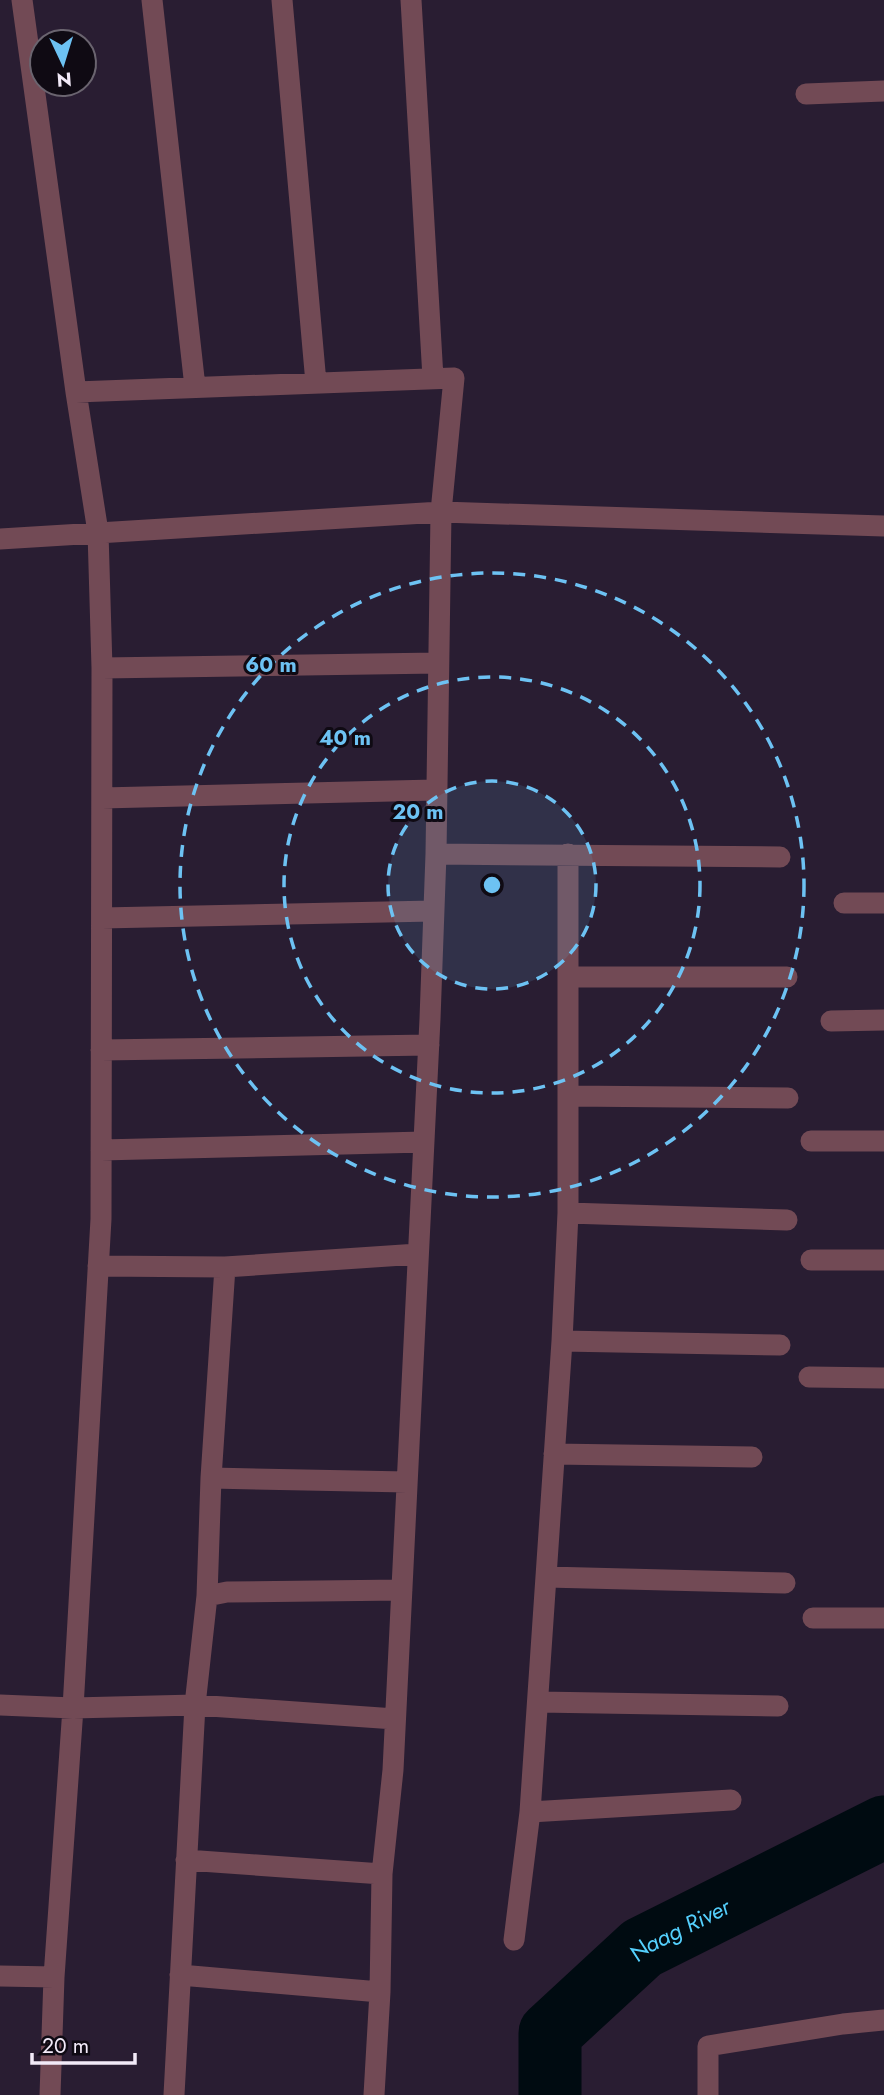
<svg xmlns="http://www.w3.org/2000/svg" width="884" height="2095" viewBox="0 0 884 2095" font-family="Jost,sans-serif">
  <style>
    .lines { fill: none; stroke-linecap: round; stroke-linejoin: round }
    .river { stroke: #000b11; stroke-width: 63 }
    .minor { stroke: #724a55; stroke-width: 21 }
    .ring { fill: none; stroke: #6dc2f3; stroke-width: 3.5; stroke-dasharray: 12 9 }
    .labels { text-anchor: middle; dominant-baseline: central; stroke-width: 6; stroke-linejoin: round; paint-order: stroke }
    .water-label { font-size: 23px; font-style: italic; fill: #54d0fd; stroke: #0f0a13 }
    .centre { fill: #6dc2f3; stroke: #0f0a13; stroke-width: 3.5 }
    .ring-label { font-size: 21px; text-anchor: middle; font-weight: bold; fill: #6dc2f3; stroke: #0f0a13; stroke-width: 6; stroke-linejoin: round; paint-order: stroke }
  </style>
  <rect width="100%" height="100%" fill="#291d32"/>
  <g class="lines">
    <path class="river" id="s1" d="M550,2095V2033L642,1948L884,1827"/>
    <path class="minor" d="M22,0L76,392
      M152,0L195,387
      M282,0L316,383
      M411,0L433,378
      M806,94L884,91
      M0,539L441,512L454,378L76,392L98,532L102,668
      M102,798L435,790
      M436,854L780,857
      M844,903H884
      M102,918L433,911
      M569,977H787
      M831,1021L884,1020
      M101,1050L429,1045
      M569,1096L788,1098
      M811,1141H884
      M101,1150L424,1142
      M568,1213L787,1220
      M811,1260H884
      M98,1266L225,1267L211,1478L407,1482
      M225,1267L418,1254
      M562,1341L780,1345
      M809,1377L884,1378
      M554,1454L752,1457
      M547,1577L785,1583
      M207,1596L211,1478
      M813,1618H884
      M539,1702L778,1706
      M0,1705L73,1708L195,1705L395,1719
      M530,1812L731,1800
      M186,1860L382,1874
      M514,1940L530,1812L562,1341L568,1213V854
      M180,1975L380,1992
      M0,1976L54,1977L73,1708L101,1219L102,668L438,663
      M50,2095L54,1977
      M174,2095L195,1705L207,1596L227,1592L402,1590
      M374,2095L380,1992L382,1874L393,1770L430,1019L436,854L441,512L884,526
      M708,2095V2046L843,2024L884,2020"/>
  </g>
  <circle cx="492" cy="885" r="104" fill="#6dc2f3" fill-opacity=".12"/>
  <g class="ring">
    <circle cx="492" cy="885" r="104"/>
    <circle cx="492" cy="885" r="208"/>
    <circle cx="492" cy="885" r="312"/>
  </g>
  <g class="labels">
    <g class="water-label">
      <text stroke="none"><textPath href="#s1" startOffset="229">Naag River</textPath></text>
    </g>
  </g>
  <circle cx="492" cy="885" r="10" class="centre"/>
  <g class="ring-label">
    <text x="271" y="672">60 m</text>
    <text x="345" y="745">40 m</text>
    <text x="418" y="819">20 m</text>
  </g>
  <g transform="translate(63 63) rotate(176)"><circle r="33" fill="#0f0a13" stroke="#6a646f" stroke-width="2"/>
  <path d="M0-5L12 26L0 18L-12 26Z" fill="#6dc2f3"/>
  <text y="-10" font-size="19" font-weight="bold" text-anchor="middle" fill="#f2eaf8">N</text>
  </g>
  <path d="M32 2053v10h103v-10" fill="none" stroke="#f2eaf8" stroke-width="3.5"/>
  <text x="42" y="2053" font-size="21" fill="#f2eaf8" stroke="#0f0a13" stroke-width="5" paint-order="stroke">20 m</text>
</svg>
